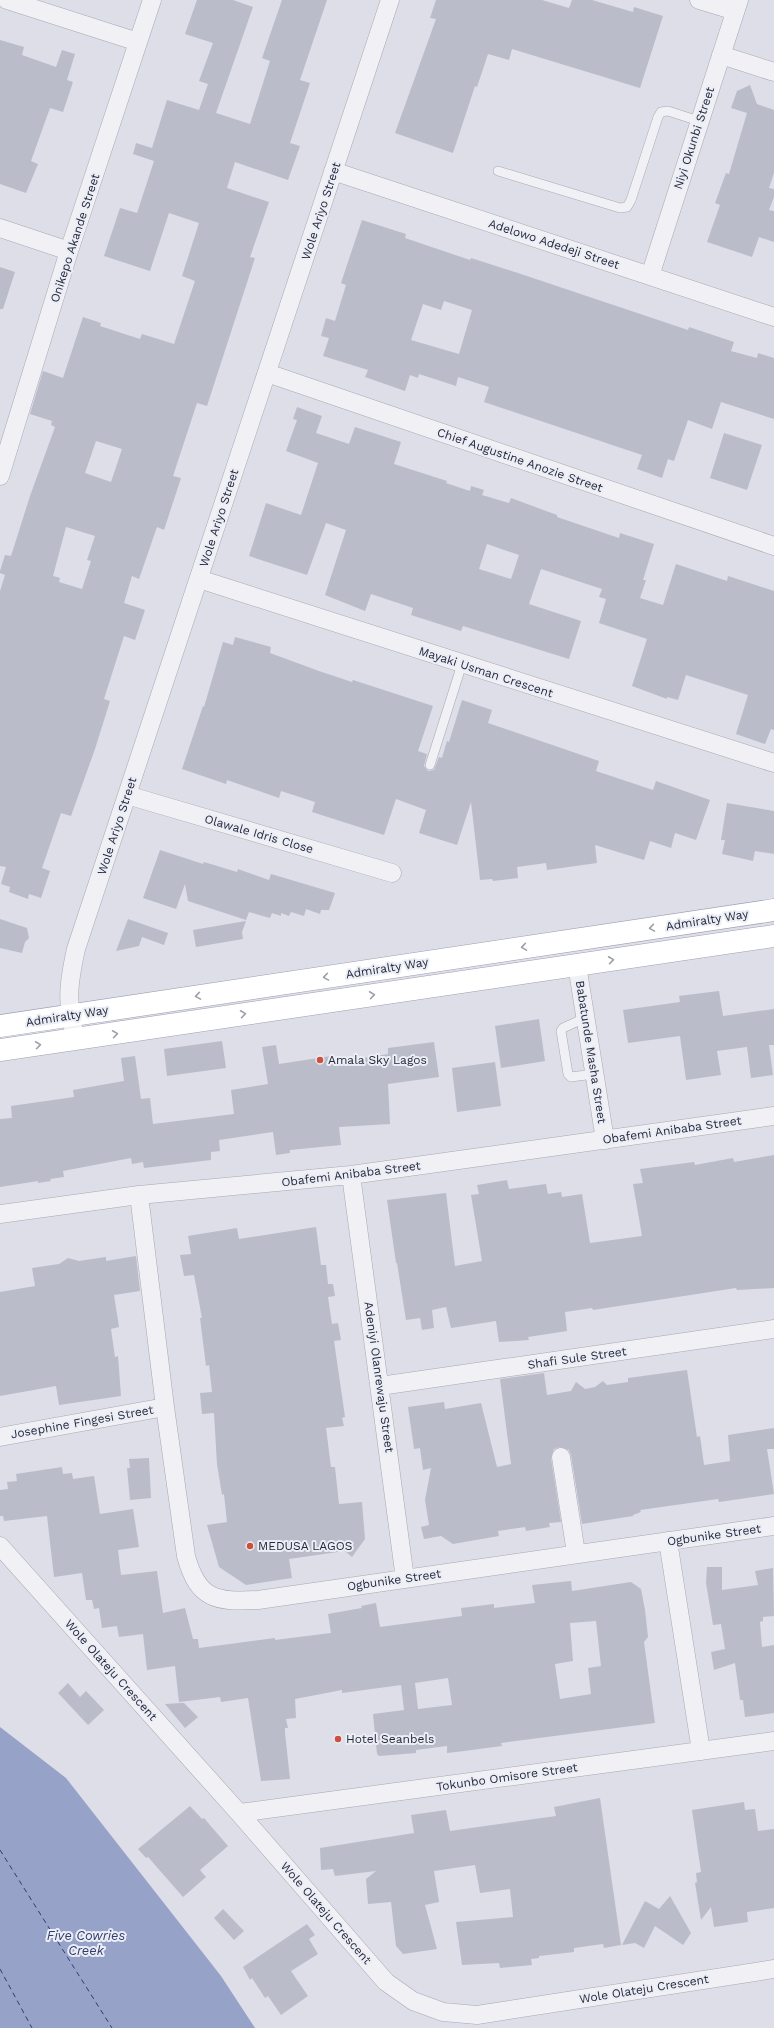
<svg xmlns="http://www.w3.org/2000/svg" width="774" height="2028" viewBox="0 0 774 2028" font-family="'Work Sans',sans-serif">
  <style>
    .water { fill: #97a2c8 }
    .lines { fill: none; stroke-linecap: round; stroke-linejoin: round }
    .ferry { stroke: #303c71; stroke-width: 1; stroke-dasharray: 5 4; stroke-linecap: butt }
    .building { fill: #babcca; fill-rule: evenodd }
    .lane-casing { stroke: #a6a8b4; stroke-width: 10 }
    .street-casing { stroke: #a6a8b4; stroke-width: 19 }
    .primary-casing { stroke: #9c9fb3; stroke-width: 23 }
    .lane { stroke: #f0f0f5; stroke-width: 9 }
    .street { stroke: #f0f0f5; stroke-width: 18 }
    .primary { stroke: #fff; stroke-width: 22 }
    .oneway { stroke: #9d9fa8 }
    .poi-dot { fill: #ce4f3f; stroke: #eceef5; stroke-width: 1.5 }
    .labels { text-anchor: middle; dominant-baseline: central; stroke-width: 4; stroke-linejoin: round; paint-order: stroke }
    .street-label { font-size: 12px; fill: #26293e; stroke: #eceef5 }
    .poi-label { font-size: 12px; fill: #26293e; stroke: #eceef5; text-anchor: start }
    .water-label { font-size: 13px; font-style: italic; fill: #303c71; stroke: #eceef5 }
  </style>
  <rect width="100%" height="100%" fill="#dddee7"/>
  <path class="water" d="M0,1727L66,1778L221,1976L255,2028H0Z"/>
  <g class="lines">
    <path class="ferry" d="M0,1850L112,2028
      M0,1969L32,2028"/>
  </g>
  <path class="building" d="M197,0H233L253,7L216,113L250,124L270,61L262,58L282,0H327L300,80L310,83L290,143L300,146L288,180L235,162L227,188L269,202L250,257L255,258L207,406L197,403L173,476L181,478L164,530L157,527L139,579L132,576L124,603L145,610L135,640L124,636L104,699L110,701L95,749L71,816L61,813L42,868L50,871L41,898L29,894L28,899L9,892L10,887L1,884L6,867L0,866V591L5,575L0,573V571L5,555L11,556L30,496L55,427L51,425L52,421L30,414L42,374L43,371L63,378L83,317L101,323L100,326L140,339L142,334L174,344L195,281L182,276L199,223L169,213L150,271L104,256L120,208L137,213L154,161L133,154L136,143L152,148L167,100L199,110L208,84L199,81L213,43L185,34ZM96,441L122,449L111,482L85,473ZM66,527L95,536L87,560L91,561L82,589L59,582L60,578L53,576Z
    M436,0H542L569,8L572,0H592L633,12L634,7L663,16L640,88L512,49L509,60L488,54L477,87L475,86L453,153L395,133L436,19L430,18Z
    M0,40L24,47L22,55L56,67L62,50L75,54L67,80L73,82L63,112L50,108L31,161L38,164L26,193L0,184Z
    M750,85L757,104L774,110V173L769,188L774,189V197L769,210L774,211V242L759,237L752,257L707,242L720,205L715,203L726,173L729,174L747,113L731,108L737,91Z
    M362,220L406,234L405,238L470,260L471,258L524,275L688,330L689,327L734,342L731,351L757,358L758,353L774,358V419L721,402L712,429L688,420L674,461L668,459L662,478L637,469L642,455L484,402L489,387L458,377L456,386L419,374L418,378L410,375L405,391L365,377L368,370L323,356L329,338L321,336L326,318L335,321L346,285L341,283ZM444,301L472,310L459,354L411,340L423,304L441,310Z
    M0,267L15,272L3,309H0Z
    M297,407L322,416L316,433L349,444L355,427L401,442L394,464L447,481L446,483L470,491L471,486L484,490L482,495L509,503L511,498L557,515V517L619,538L620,533L654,544L643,580H646L640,598L663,605L676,564L727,581L728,576L774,591V730L771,729L765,744L736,734L748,695L686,675L678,700L667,697V699L632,686L647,639L599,623L606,599L599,597L602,589L541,569L529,604L581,621L569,659L463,626L461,631L411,615L413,608L371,594L365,611L325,595L346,530L326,523L307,575L249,556L266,503L301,515L318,463L286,451L297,420L293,419ZM487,544L519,555L511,579L479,569Z
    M724,433L762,445L747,490L710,478Z
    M235,637L271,647L270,653L319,671L352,682L353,680L433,706L418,751L427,754L424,766L428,771L434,770L439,757L442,758L447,741L449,742L462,700L492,710L488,723L599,761L596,771L653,790L656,781L710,800L696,840L675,833L671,848L650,841L644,860L595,845L597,863L547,870L546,863L517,867L518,878L493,881L492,879L480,880L471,802L457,845L419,833L426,810L396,799L384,835L312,812L315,802L281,791L279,798L227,780L226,784L182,769L203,706L204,707L223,642L233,645Z
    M727,803L774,811V854L755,851L753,861L722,854L725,840H721Z
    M160,850L203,864L204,862L237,872L238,869L269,880L271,874L335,893L329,910H321L320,914L306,909L304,916L291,912L289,916L281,913V916L272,913L270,918L249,912L246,920L188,901L185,884L176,909L143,898Z
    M0,919L27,928L29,938L25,942L22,953L0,948Z
    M128,919L168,933L164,945L142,937L139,946L116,951Z
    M246,921L242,932L243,939L196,947L193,930Z
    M719,991L723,1016L774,1009V1045H769L773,1075L751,1078L747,1047L717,1051L721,1075L686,1080L680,1036L628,1043L623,1010L680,1002L679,996Z
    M539,1019L545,1061L501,1068L495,1026Z
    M222,1041L226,1068L167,1076L164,1049Z
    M434,1042L439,1077L388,1084L390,1124L339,1127L341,1145L290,1150V1153L276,1155L273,1132L219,1140L220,1151L211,1152V1160L144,1168L143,1162L132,1164L131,1158L63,1171L64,1177L50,1179L51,1181L38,1183V1181L0,1187V1119L12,1118L11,1106L74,1097L73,1090L124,1081L121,1058L135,1056L141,1099L150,1098L153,1124L234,1114L231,1090L268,1084L262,1047L276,1045L279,1064L331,1056L332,1063L388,1054V1048Z
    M495,1062L501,1106L457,1112L452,1068Z
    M774,1155V1288L737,1290L736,1288L593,1310L592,1308L565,1312L567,1331L528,1337L529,1340L499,1342L496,1321L451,1328L446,1307L432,1310L434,1328L422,1330L420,1318L406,1320L397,1263H396L387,1200L446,1193L455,1266L482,1261L471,1195L479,1194L477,1185L507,1180L509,1189L546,1184L548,1194L561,1192L562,1197L582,1194L590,1243L642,1236L633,1184L643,1183L640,1169L694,1162L695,1165L733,1158L734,1162Z
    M316,1227L321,1265H326L328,1284H333L335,1296L328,1297L332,1324L338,1323L341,1340L334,1341L345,1417L342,1418L344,1426L326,1428L331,1467H335L339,1504L362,1502L365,1539L352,1557L345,1551L289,1559L292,1578L246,1585L219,1567L207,1525L227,1522L224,1494L222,1495L217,1464L214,1413L202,1414L200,1393L212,1392L209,1365L206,1366L200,1318H202L194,1275L184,1276L180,1255L191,1254L188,1236L237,1228L239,1239Z
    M136,1256L140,1291L114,1295L119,1327L111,1329L115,1357L118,1356L121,1396L59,1405L56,1386L0,1396V1292L35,1286L32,1268L59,1264L68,1258L79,1261L106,1257V1261Z
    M687,1370L697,1437L700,1436L704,1465L730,1461L728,1435L774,1428V1449H767L774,1494L719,1502L718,1499L640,1510L641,1512L633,1515V1516L582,1524L571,1455L569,1450L560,1447L554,1449L551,1458L561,1522L549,1523L550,1527L526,1531L525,1527L498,1531L499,1536L453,1544L441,1536L424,1539L421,1527L429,1525L425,1500L431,1468L423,1470L420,1448L414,1449L408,1407L444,1402L445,1409L481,1403L497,1467L511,1464L500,1379L544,1373L547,1395L571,1391L576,1382L585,1389L595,1387L603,1381L607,1385L628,1382V1378Z
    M149,1458L151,1498L130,1500L127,1468H130L129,1459Z
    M62,1467L63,1474L72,1473L73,1479L94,1476L100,1514L133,1509L139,1547L118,1550L121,1575L157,1571L163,1613L185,1608L193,1639H198L199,1648L275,1638V1640L331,1633L328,1614L362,1608L361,1606L376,1603L380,1627L462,1616L461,1608L494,1604V1608L535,1603L532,1585L571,1581L572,1591L631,1582L641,1589L645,1610L648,1637L644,1642L655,1723L501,1743L502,1746L464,1751L447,1753V1746L416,1750V1753L379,1756L377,1754L373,1714L404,1710L401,1685L342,1693V1690L295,1699L296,1718L286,1719L288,1728H285V1733L290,1779L261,1781L248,1698L221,1702L220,1697L179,1702L175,1666L147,1670L143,1634L119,1637L117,1626L102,1628L99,1608L94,1609L92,1600H86L82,1573L54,1577L47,1516L4,1521L3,1516H0V1490L8,1489L7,1482L17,1481L16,1474ZM596,1621L601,1666L588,1668L591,1694L560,1699L555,1664L573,1661L570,1623ZM448,1678L452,1705L418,1709L415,1683Z
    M707,1567H722V1590L758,1585L755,1571L773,1568L774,1616L763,1617V1621L760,1622L762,1647L774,1645V1713L745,1717L743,1700H740L735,1663L714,1670L711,1652L725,1649L721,1624L713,1625L706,1583Z
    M68,1683L80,1697L86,1691L104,1710L88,1725L58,1693Z
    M182,1703H184L198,1717L185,1728L165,1704Z
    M600,1798L621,1945L604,1948L603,1944L574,1948V1952L539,1956V1958L531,1959L532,1965L500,1968L499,1963L462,1965L456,1922L513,1917L510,1889L480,1893L475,1865L434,1871L439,1902L425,1905L437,1949L403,1954L396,1946L391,1902L368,1904L366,1879L376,1871L335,1876L333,1869L321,1870L320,1848L414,1833L411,1815L446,1810L450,1831L556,1816L554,1807Z
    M744,1802L745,1810L755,1809L758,1831L774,1829V1908L747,1912L748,1922L714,1927L711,1907L701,1920L695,1883L697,1882L696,1873L701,1872L692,1810Z
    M190,1806L202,1819L204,1818L228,1846L200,1870L206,1877L183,1897L148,1857L146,1858L138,1849Z
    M670,1896L691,1933L683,1945L655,1926L644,1948L635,1943L622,1945L645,1901L659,1909Z
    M223,1909L244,1931L234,1940L214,1918Z
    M307,1924L315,1935L309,1939L318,1954L291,1971L308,1996L281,2015L268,1996L265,1998L252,1978L250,1980L243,1967Z"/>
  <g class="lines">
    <g class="lane-casing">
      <path id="lane" d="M498,171L620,208L627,207L631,200L658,117L661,112L668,111L699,121
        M430,765L462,664
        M585,1018L563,1028L561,1031L568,1074L571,1077L594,1074"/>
    </g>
    <g class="street-casing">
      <path id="street" d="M7,0L138,42
        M699,0L735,11
        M721,55L774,72
        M333,171L774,317
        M0,228L69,251
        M650,276L739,0
        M267,373L774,546
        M0,476L69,251L152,0
        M199,579L774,763
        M127,795L392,873
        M577,965L605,1140
        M76,1039C66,1004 68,985 76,949L390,0
        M774,1116L351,1175L139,1195L165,1407L186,1556C198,1600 216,1602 258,1600L774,1526
        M351,1175L405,1579
        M0,1214L139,1195
        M380,1386L774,1329
        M0,1437L165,1407
        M561,1457L576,1553
        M668,1541L701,1751
        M0,1546L239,1813L386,1982L413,2001L443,2012L477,2015L774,1969
        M239,1813L774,1741"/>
    </g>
    <g class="primary-casing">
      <path id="primary" d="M0,1026L774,910
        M0,1050L774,936"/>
    </g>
    <use href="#lane" class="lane"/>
    <use href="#street" class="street"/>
    <use href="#primary" class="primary"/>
  </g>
  <defs><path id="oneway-chevron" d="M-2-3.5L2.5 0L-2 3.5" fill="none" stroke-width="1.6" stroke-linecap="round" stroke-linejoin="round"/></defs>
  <g class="oneway">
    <use href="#oneway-chevron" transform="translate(652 928) rotate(171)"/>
    <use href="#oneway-chevron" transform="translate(524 947) rotate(171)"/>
    <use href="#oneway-chevron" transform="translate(611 960) rotate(-8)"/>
    <use href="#oneway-chevron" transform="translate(326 977) rotate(171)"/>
    <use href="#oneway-chevron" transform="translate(372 995) rotate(-8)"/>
    <use href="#oneway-chevron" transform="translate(198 996) rotate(171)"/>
    <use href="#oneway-chevron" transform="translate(243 1014) rotate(-8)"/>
    <use href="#oneway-chevron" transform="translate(115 1034) rotate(-8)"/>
    <use href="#oneway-chevron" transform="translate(38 1045) rotate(-8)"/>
  </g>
  <g class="poi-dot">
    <circle cx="320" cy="1060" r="4"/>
    <circle cx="250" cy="1546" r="4"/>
    <circle cx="338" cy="1739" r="4"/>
  </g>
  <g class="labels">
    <g class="street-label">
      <text transform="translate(694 138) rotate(-72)">Niyi Okunbi Street</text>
      <text transform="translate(321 211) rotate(-72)">Wole Ariyo Street</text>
      <text transform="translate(75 238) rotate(-72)">Onikepo Akande Street</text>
      <text transform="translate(554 244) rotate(18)">Adelowo Adedeji Street</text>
      <text transform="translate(520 460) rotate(19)">Chief Augustine Anozie Street</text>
      <text transform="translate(219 518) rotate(-72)">Wole Ariyo Street</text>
      <text transform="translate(486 672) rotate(18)">Mayaki Usman Crescent</text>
      <text transform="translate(117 826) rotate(-72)">Wole Ariyo Street</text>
      <text transform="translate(259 834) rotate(16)">Olawale Idris Close</text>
      <text transform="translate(707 920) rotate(-9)">Admiralty Way</text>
      <text transform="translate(387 968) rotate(-9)">Admiralty Way</text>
      <text transform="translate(67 1016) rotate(-9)">Admiralty Way</text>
      <text transform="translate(591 1052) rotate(81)">Babatunde Masha Street</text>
      <text transform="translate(672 1130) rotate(-8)">Obafemi Anibaba Street</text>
      <text transform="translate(351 1174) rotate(-7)">Obafemi Anibaba Street</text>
      <text transform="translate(577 1358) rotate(-8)">Shafi Sule Street</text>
      <text transform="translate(379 1377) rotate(82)">Adeniyi Olanrewaju Street</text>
      <text transform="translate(82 1422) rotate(-10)">Josephine Fingesi Street</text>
      <text transform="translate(714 1535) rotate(-8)">Ogbunike Street</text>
      <text transform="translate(394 1580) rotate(-8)">Ogbunike Street</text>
      <text transform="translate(111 1670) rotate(48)">Wole Olateju Crescent</text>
      <text transform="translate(507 1777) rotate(-8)">Tokunbo Omisore Street</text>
      <text transform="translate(326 1913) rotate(49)">Wole Olateju Crescent</text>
      <text transform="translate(644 1989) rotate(-9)">Wole Olateju Crescent</text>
    </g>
    <g class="poi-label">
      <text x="328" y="1060">Amala Sky Lagos</text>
      <text x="258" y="1546">MEDUSA LAGOS</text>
      <text x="346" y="1739">Hotel Seanbels</text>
    </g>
    <g class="water-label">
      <text x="86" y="1935">Five Cowries<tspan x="86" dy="15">Creek</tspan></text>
    </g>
  </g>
</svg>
